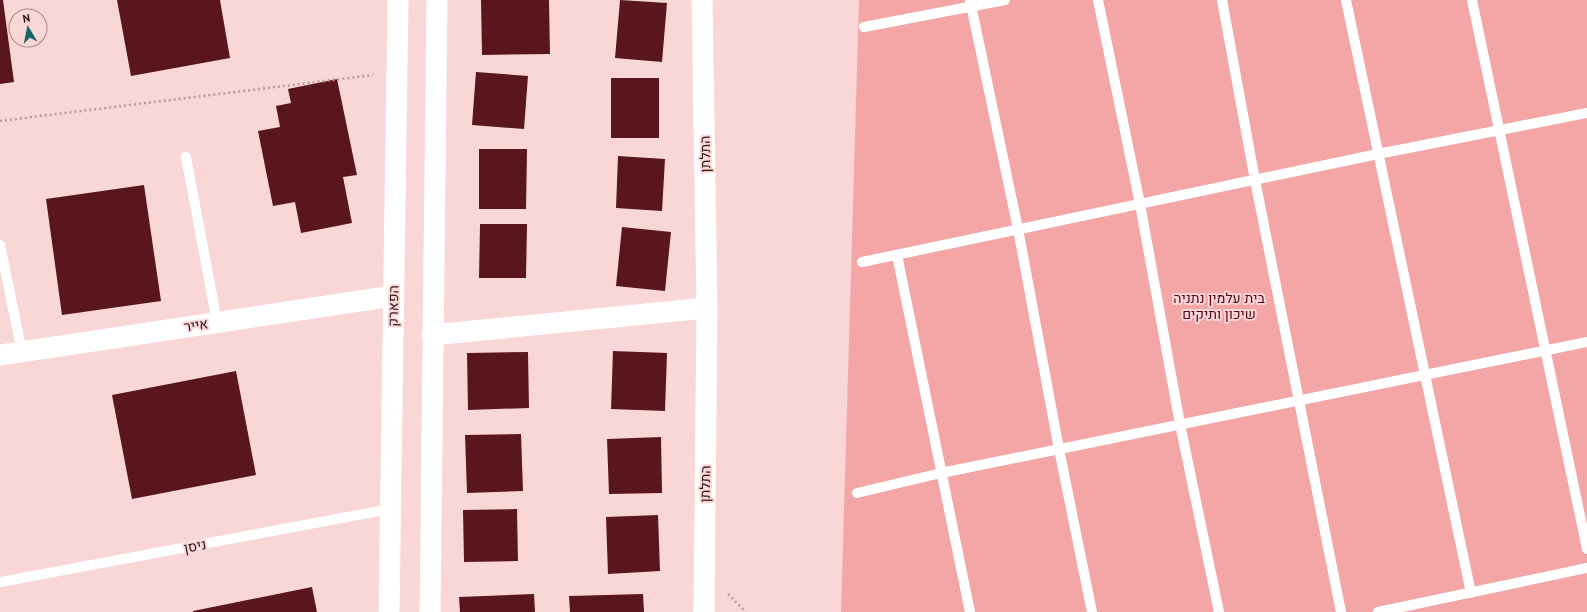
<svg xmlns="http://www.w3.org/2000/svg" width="1587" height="612" viewBox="0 0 1587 612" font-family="'PT Sans',Heebo,sans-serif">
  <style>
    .green { fill: #f4a6a7 }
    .building { fill: #59161d }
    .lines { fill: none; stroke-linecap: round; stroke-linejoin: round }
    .path { stroke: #b99a9a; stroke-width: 2.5; stroke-dasharray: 2 3; stroke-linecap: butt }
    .service { stroke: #fff; stroke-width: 10 }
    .minor { stroke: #fff; stroke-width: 21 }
    .labels { text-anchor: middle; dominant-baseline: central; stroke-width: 4; stroke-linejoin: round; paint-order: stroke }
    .street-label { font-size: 14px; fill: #281414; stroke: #fad7d7 }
    .park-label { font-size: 14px; fill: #5a0315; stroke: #fad7d7 }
  </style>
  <rect width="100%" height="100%" fill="#fad7d7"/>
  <path class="green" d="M859,0H1587V612H841Z"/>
  <path class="building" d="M0,0H3L14,82L0,84Z
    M117,0H220L230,58L131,76Z
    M481,0H549L550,54L482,55Z
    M620,0L667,3L662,62L615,58Z
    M476,72L528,76L524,129L472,125Z
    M611,78H659V138H611Z
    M337,79L357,175L343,177L352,223L301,233L295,202L273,206L258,131L280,127L276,106L291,103L288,89Z
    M479,149H527L526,209H479Z
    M618,156L665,159L662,211L616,208Z
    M144,185L161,301L62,315L46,199Z
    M480,224H527L526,278H479Z
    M622,227L671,232L665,291L616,286Z
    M613,351L667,353L665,411L611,409Z
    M528,352L529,408L468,410L467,353Z
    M236,371L256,475L132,499L112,395Z
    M521,434L523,491L467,493L465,435Z
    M661,437L662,493L609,494L607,439Z
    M517,509L518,561L464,562L463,510Z
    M658,515L660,571L608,574L606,517Z
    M312,587L317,612H193V611Z
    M534,594L535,612H460L459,597Z
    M643,594L644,612H570L569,596Z"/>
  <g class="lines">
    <path class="path" d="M0,121L373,75
      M728,594L746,612"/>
    <path class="service" d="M970,0L1018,229L1059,449L1092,612
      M1098,0L1140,204L1180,424L1219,612
      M1222,0L1255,180L1341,612
      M1346,0L1471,593
      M1472,0L1587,549
      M864,27L1005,0
      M186,157L217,322
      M0,245L22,352
      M897,255L970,612
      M862,262L1378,154L1587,113
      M857,493L941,473L1587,342
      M0,582L390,509
      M1378,612L1587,568"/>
    <path class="minor" d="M702,0L707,308L704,612
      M432,335L707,308
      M0,355L393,296
      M389,612L398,0
      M430,612L437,0"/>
  </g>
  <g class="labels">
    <g class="street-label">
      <text transform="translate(705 154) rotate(-91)">התלתן</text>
      <text transform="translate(393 306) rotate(-89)">הפארק</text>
      <text transform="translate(196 325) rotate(-8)">אייר</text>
      <text transform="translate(705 484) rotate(-89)">התלתן</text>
      <text transform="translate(195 546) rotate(-11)">ניסן</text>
    </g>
    <g class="park-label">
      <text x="1219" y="298">בית עלמין נתניה<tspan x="1219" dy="16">שיכון ותיקים</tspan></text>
    </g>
  </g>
  <g transform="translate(28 28) rotate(350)"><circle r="19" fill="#fad7d7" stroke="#a68989"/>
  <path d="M0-3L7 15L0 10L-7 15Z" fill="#166568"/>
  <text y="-6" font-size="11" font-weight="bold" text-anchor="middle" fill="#281414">N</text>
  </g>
</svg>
